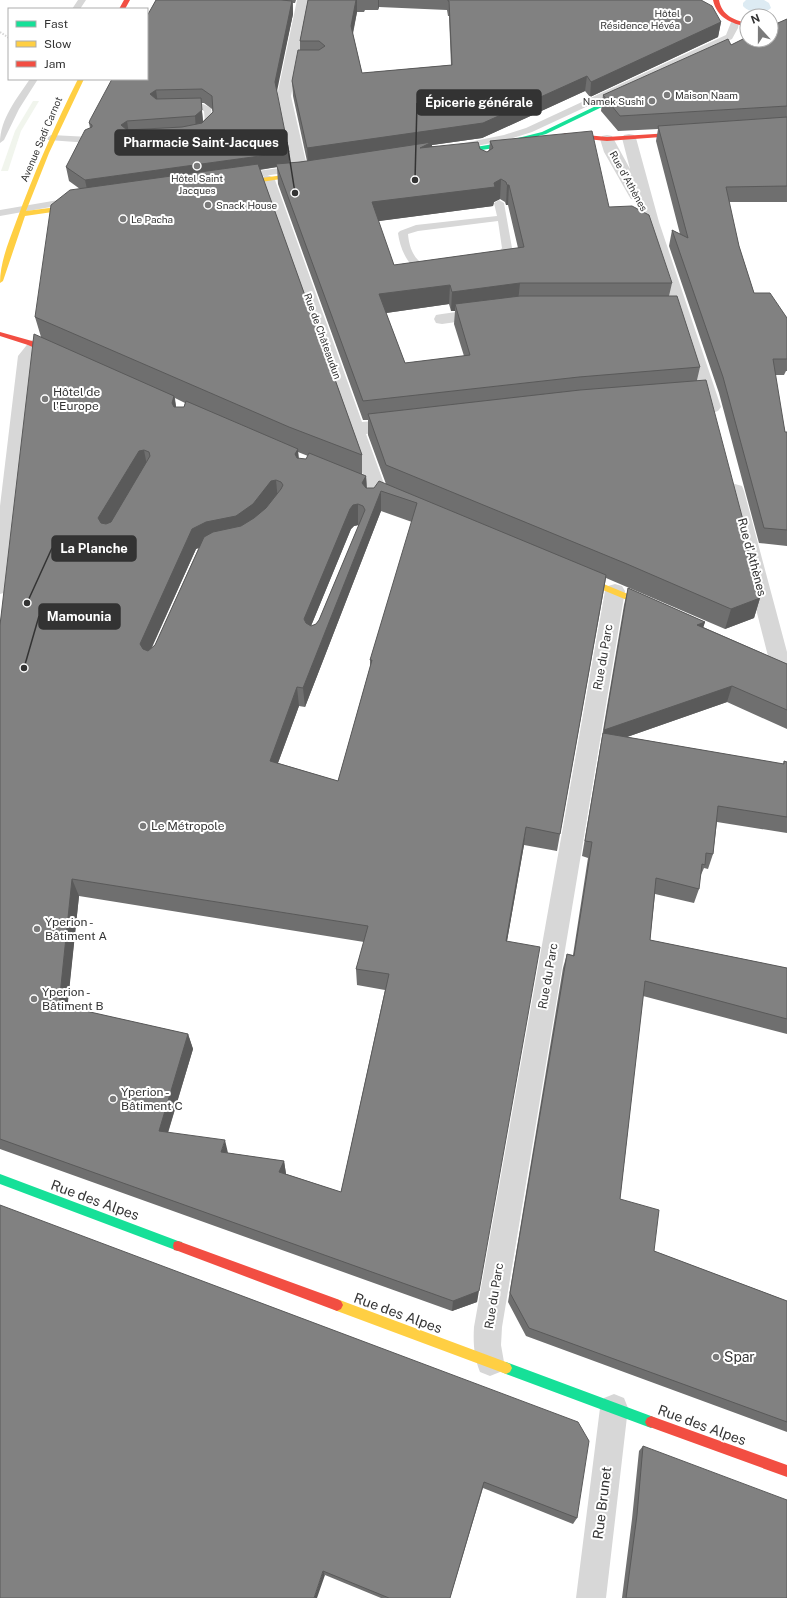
<svg xmlns="http://www.w3.org/2000/svg" width="787" height="1598" viewBox="0 0 787 1598" font-family="'Public Sans',sans-serif">
  <style>
    .green { fill: #f1f5ed }
    .water { fill: #ddebf3 }
    .lines { fill: none; stroke-linecap: round; stroke-linejoin: round }
    .path { stroke: #d6d6d6; stroke-width: 2; stroke-dasharray: 1.5 1.5; stroke-linecap: butt }
    .lane { fill: #d7d7d7; fill-rule: evenodd }
    .street { fill: #d7d7d7; fill-rule: evenodd }
    .fast { fill: #16e098; fill-rule: evenodd }
    .slow { fill: #ffcf43; fill-rule: evenodd }
    .jam { fill: #f24e42; fill-rule: evenodd }
    .wall { fill: #6f6f6f; fill-rule: evenodd }
    .shaded-wall { fill: #5a5a5a }
    .building { fill: #818181; stroke: #5a5a5a; fill-rule: evenodd }
    .poi-dot { fill: #7a7a7a; stroke: #fff; stroke-width: 1.5 }
    .labels { text-anchor: middle; dominant-baseline: central; stroke-width: 4; stroke-linejoin: round; paint-order: stroke }
    .far-poi-label { font-size: 10px; fill: #333; stroke: #fff; text-anchor: start }
    .far-street-label { font-size: 10px; fill: #333; stroke: #fff }
    .poi-label { font-size: 12px; fill: #333; stroke: #fff; text-anchor: start }
    .street-label { font-size: 12px; fill: #333; stroke: #fff }
    .near-street-label { font-size: 14px; fill: #333; stroke: #fff }
    .near-poi-label { font-size: 14px; fill: #333; stroke: #fff; text-anchor: start }
    .leader { fill: none; stroke: #333; stroke-width: 1.5 }
    .callout-dot { fill: #333; stroke: #fff; stroke-width: 1.5 }
    .callout { fill: #333; stroke: #333; stroke-width: 1.5 }
    .callout-label { font-size: 13px; text-anchor: middle; font-weight: bold; fill: #fff }
  </style>
  <rect width="100%" height="100%" fill="#fff"/>
  <path class="green" d="M33,101H39L21,131L8,171H1L15,131Z"/>
  <path class="water" d="M746,0H764L769,3L771,8C764,15 749,13 743,6V3Z"/>
  <g class="lines">
    <path class="path" d="M0,32L9,38"/>
    <path class="lane" d="M78,0H86L80,9H72Z
      M732,20H735L739,22L738,28L732,39L532,132L506,140L462,149L458,146L459,144L504,135L526,128L726,35Z
      M30,79H38L19,109L4,140L0,143C0,119 17,98 30,79Z
      M185,104H203L211,108L213,125C210,130 206,133 200,132L199,130L205,124L204,111L201,110L182,109L181,107L182,105Z
      M51,135L90,137L94,140L90,143L48,140L47,138Z
      M294,166L299,169L297,171L244,179L239,176L244,173Z
      M70,198L73,199L75,201L73,203L0,216V210Z
      M499,200L504,203L512,248L503,258L491,262L486,259L488,257L497,254L502,248L498,221L418,231L408,234C409,246 413,258 423,264C427,266 431,266 435,269L433,271C411,277 400,250 398,233L400,231L416,225L497,216L494,203Z"/>
    <path class="street" d="M297,0H311L291,96L309,175L306,178L301,180L296,178L293,175L277,96Z
      M629,134L634,135L636,138L659,222L721,407L718,411L712,413L706,411L703,407L643,222L638,201L631,199L629,196L604,152L600,139L602,136L607,135L612,136L630,169L622,138L624,135Z
      M267,175L272,177L275,180L362,422L397,419L403,421L406,425L403,429L366,434L387,492L385,497L378,499L371,497L369,492L259,180L262,177Z
      M485,308L491,309L493,313L491,317L442,324L436,323L434,319L436,315L442,314Z
      M36,339L42,341L45,345L36,357L10,587L7,592L0,594V506L18,356L30,341Z
      M735,484L742,486L744,491L787,652V670L780,672L773,670L770,664L726,491L728,486Z
      M615,584L622,586L625,591L502,1327L501,1345L504,1362L500,1372L490,1376L480,1372C474,1357 473,1343 474,1327L605,591L608,586Z
      M614,1394L624,1398L628,1408L606,1598H576L600,1408L604,1398Z"/>
    <path class="fast" d="M629,90L632,92L631,93L546,134L494,148L451,155L448,153L451,151L494,144L542,132Z
      M0,1174L178,1241L182,1242L183,1246L182,1250L178,1251L0,1184Z
      M506,1362L651,1416L655,1418L657,1422L655,1426L651,1428L506,1374L502,1372L500,1368L502,1364Z"/>
    <path class="slow" d="M78,79H84L49,153L26,211L80,204L83,206L80,208L25,216L3,281L0,283C0,262 9,241 16,222C34,173 55,125 78,79Z
      M306,172L309,174L308,175L233,186L230,184L233,182Z
      M577,573L657,606L658,608L657,610H651L574,578L573,576L574,574Z
      M337,1299L506,1362L510,1364L512,1368L510,1372L506,1374L337,1311L333,1309L331,1305L333,1301Z"/>
    <path class="jam" d="M124,0H130L125,9H119Z
      M713,0H719C722,15 733,20 747,23V27C731,23 717,18 713,0Z
      M686,132L689,134L688,135L607,141L565,137L562,135L565,133L607,137Z
      M0,332L32,341L64,356L63,358H57L28,345L0,336Z
      M178,1241L337,1299L341,1301L343,1305L341,1309L337,1311L178,1251L174,1250L173,1246L174,1242Z
      M651,1416L787,1465V1477L647,1426L645,1422L647,1418Z"/>
  </g>
  <path class="wall" d="M156,0H296L295,3H293V14L276,91L289,163L307,161L293,96L292,81L300,50V41L308,0H701L721,22L718,37L590,97L585,91L482,138L432,145V146L480,149L487,152L489,150L490,141L609,207L672,283L669,296L700,367L697,380L743,520L741,524L760,598L754,618L725,629L606,578L557,851L524,845L507,941L477,1302L452,1311L0,1149V625L41,337L35,317L80,189L69,181L66,167L90,128L89,123ZM379,7L447,10L448,16H449L451,65L362,73L353,34L357,12H364L365,10H378ZM201,103H204L212,109L213,112L203,121ZM277,167L278,184L363,420H368V435L386,484L374,488H367L366,476L362,475V455L260,170ZM500,199L505,202L506,205H508L518,248L394,265L378,221L493,206L494,202ZM449,304L451,311H455L454,324L464,356L405,363L386,313ZM175,398L185,403L184,407H176ZM298,452L308,456L306,459H299ZM381,511L412,522L370,660V667L338,781L278,763L299,706L305,707ZM359,525L319,620L316,624L311,626L351,529L354,526ZM199,548L155,645L151,648L196,549ZM79,896L364,942L356,969L357,985L385,990L341,1192L286,1174L284,1161L228,1153L168,1133L193,1049L188,1034L67,1007Z
    M787,19V202H729L739,246L754,293L787,318V371H786L784,375H775L785,432H787V546L759,543L719,393L669,246L672,230L680,234L656,141L658,129L618,131L601,111L603,95L731,45Z
    M628,588L705,622L703,627L787,664V729L727,702L627,737L783,764L784,761L787,762V833L717,822L713,854L708,869L704,868L700,877L699,889L694,903L655,894L650,940L787,968V1034L643,996L620,1199L654,1251L787,1301V1432L526,1336L508,1302L563,968L567,954L573,955L588,858L582,856L624,605Z
    M0,1205L577,1518L573,1524L483,1488L450,1598H381L325,1575Z
    M643,1446L787,1598H622L632,1519L639,1451Z"/>
  <path class="shaded-wall" d="M356,0H357V12L351,41V26Z
    M378,0H379V7L378,10Z
    M292,1L293,14L276,96L275,82Z
    M721,22L718,37L590,97L591,82Z
    M587,76L585,91L482,138L432,145V161L308,163L307,148Z
    M156,90L158,104L150,94Z
    M201,98L203,123L196,130L195,116Z
    M127,121L129,134L121,125Z
    M289,152L290,166L276,164L277,167L88,194L85,180Z
    M501,179L500,199L494,202L493,206L372,222V202L494,183Z
    M507,185H509L508,205H506Z
    M520,283L518,302L455,304V311H451L452,292Z
    M450,285L449,304L379,314V294Z
    M174,396L178,417L176,424L172,403Z
    M298,449L299,469L295,454Z
    M144,450L148,471L103,538L98,518L139,451Z
    M366,476L367,497L362,483Z
    M276,480L278,501L255,524L209,542L196,549L145,663L140,644L192,529L271,481Z
    M381,491V511L305,707L303,688Z
    M358,504V525L354,526L351,529L306,638L304,619L350,509L353,505Z
    M760,598L754,618L725,629L731,609Z
    M705,622L700,638L697,625Z
    M732,686L727,702L601,746L603,733L601,747L604,730Z
    M297,687L299,706L272,779L270,761Z
    M526,827L524,845L504,958L506,941Z
    M72,879L79,896L66,1021L59,1005Z
    M188,1034L193,1049L164,1145L159,1131Z
    M225,1140L228,1153L221,1152Z
    M284,1161L286,1174L282,1185L279,1172Z
    M479,1291L477,1302L452,1311L453,1301Z
    M323,1571L325,1575L317,1598H314Z"/>
  <path class="building" d="M156,0H281L292,1L275,82L289,152L85,180L66,167L85,130L92,127V125L89,123L90,120L112,79H147V16ZM202,89L212,96L213,112L202,123L182,127L127,130L121,125L127,121L195,116L202,110L201,98L156,99L150,94L156,90Z
    M308,0H356L351,26L362,73L452,65L449,1H448V0H701L712,6L721,22L591,82L587,76L483,123L307,148L292,81L298,50H319L325,46L319,41H300Z
    M787,19V106L620,116L603,95L728,39L731,45L747,37V40H771V26Z
    M787,117V186L726,187L739,246L754,293H770L787,318V359H773L785,432H787V530L764,528L723,377L672,230L688,238L658,126Z
    M592,131L609,207L632,206L649,215L672,283H520L452,292L450,285L379,294L405,363L470,355L455,304L520,296H677L700,367L579,377L363,401L276,164L300,162L432,142L420,148L478,142L480,149L487,152L493,148L490,141ZM501,179L506,182L507,185H509L524,247L394,265L372,202L495,187L494,183Z
    M258,164L362,455L289,427L35,317L51,205L70,190Z
    M34,334L174,396L172,403L174,407H184L186,401L298,449L295,454L297,458L306,459L309,453L366,476L362,483L366,488H374L379,481L606,575L560,834L526,827L506,941L540,947L479,1291L453,1301L0,1139V625ZM144,450L149,452L150,456L111,522L106,524L101,523L98,518L139,451ZM276,480L281,482L283,485L281,489L266,508L254,518L241,526L213,532L204,537L155,645L148,651L143,649L140,644L192,529L206,522L236,516L253,504L271,481ZM381,491L417,503L370,660H372L338,781L270,761L297,687L303,688ZM358,504L363,506L365,510L319,620L316,624L311,626L306,623L304,619L350,509L353,505ZM72,879L368,926L356,969L389,974L341,1192L279,1172L284,1161L221,1152L225,1140L159,1131L188,1034L59,1005Z
    M706,380L743,520L740,519L760,598L731,609L627,564L386,465L368,414L580,390Z
    M628,588L705,622L697,625L787,664V710L732,686L604,730Z
    M603,733L784,764V761L787,762V817L718,806L713,854L706,853L705,865L702,864L699,889L656,878L650,940L787,968V1019L645,981L620,1199L659,1210L654,1251L787,1301V1422L529,1328L510,1293L567,954L574,956L592,842L585,841Z
    M0,1205L578,1422L589,1441L577,1518L484,1482L450,1598H389L323,1571L314,1598H0Z
    M643,1446L787,1500V1598H626L637,1515Z"/>
  <g class="poi-dot">
    <circle cx="688" cy="19" r="4"/>
    <circle cx="667" cy="95" r="4"/>
    <circle cx="652" cy="101" r="4"/>
    <circle cx="197" cy="166" r="4"/>
    <circle cx="208" cy="205" r="4"/>
    <circle cx="123" cy="219" r="4"/>
    <circle cx="45" cy="399" r="4"/>
    <circle cx="143" cy="826" r="4"/>
    <circle cx="37" cy="929" r="4"/>
    <circle cx="34" cy="999" r="4"/>
    <circle cx="113" cy="1099" r="4"/>
    <circle cx="716" cy="1357" r="4"/>
  </g>
  <g class="labels">
    <g class="far-poi-label">
      <text x="680" y="13" text-anchor="end">Hôtel<tspan x="680" dy="12">Résidence Hévéa</tspan></text>
      <text x="675" y="95">Maison Naam</text>
      <text x="644" y="101" text-anchor="end">Namek Sushi</text>
      <text x="197" y="178" text-anchor="middle">Hôtel Saint<tspan x="197" dy="12">Jacques</tspan></text>
      <text x="216" y="205">Snack House</text>
      <text x="131" y="219">Le Pacha</text>
    </g>
    <g class="far-street-label">
      <text transform="translate(41 139) rotate(-67)">Avenue Sadi Carnot</text>
      <text transform="translate(629 181) rotate(61)">Rue d'Athènes</text>
      <text transform="translate(323 336) rotate(70)">Rue de Châteaudun</text>
    </g>
    <g class="poi-label">
      <text x="53" y="392">Hôtel de<tspan x="53" dy="14">l'Europe</tspan></text>
      <text x="151" y="826">Le Métropole</text>
      <text x="45" y="922">Yperion -<tspan x="45" dy="14">Bâtiment A</tspan></text>
      <text x="42" y="992">Yperion -<tspan x="42" dy="14">Bâtiment B</tspan></text>
      <text x="121" y="1092">Yperion -<tspan x="121" dy="14">Bâtiment C</tspan></text>
    </g>
    <g class="street-label">
      <text transform="translate(752 557) rotate(75)">Rue d'Athènes</text>
      <text transform="translate(603 657) rotate(-80)">Rue du Parc</text>
      <text transform="translate(548 976) rotate(-80)">Rue du Parc</text>
      <text transform="translate(494 1296) rotate(-81)">Rue du Parc</text>
    </g>
    <g class="near-street-label">
      <text transform="translate(95 1200) rotate(20)">Rue des Alpes</text>
      <text transform="translate(398 1313) rotate(20)">Rue des Alpes</text>
      <text transform="translate(702 1425) rotate(20)">Rue des Alpes</text>
      <text transform="translate(602 1503) rotate(-83)">Rue Brunet</text>
    </g>
    <g class="near-poi-label">
      <text x="724" y="1357">Spar</text>
    </g>
  </g>
  <path class="leader" d="M415 180L417 103M295 193L287 142M27 603L52 548M24 668L39 616"/>
  <g class="callout-dot">
    <circle cx="415" cy="180" r="4"/>
    <circle cx="295" cy="193" r="4"/>
    <circle cx="27" cy="603" r="4"/>
    <circle cx="24" cy="668" r="4"/>
  </g>
  <g class="callout">
    <rect x="417" y="90" width="124" height="25" rx="4"/>
    <rect x="115" y="130" width="172" height="25" rx="4"/>
    <rect x="52" y="536" width="84" height="25" rx="4"/>
    <rect x="39" y="604" width="81" height="25" rx="4"/>
  </g>
  <g class="callout-label">
    <text x="479" y="107">Épicerie générale</text>
    <text x="201" y="147">Pharmacie Saint-Jacques</text>
    <text x="94" y="553">La Planche</text>
    <text x="79" y="621">Mamounia</text>
  </g>
  <rect x="8" y="8" width="140" height="72" fill="#ffffff" stroke="#adadad"/>
  <rect x="16" y="21" width="20" height="6" fill="#16e098" stroke="#adadad"/>
  <text x="44" y="28" font-size="12" fill="#333333">Fast</text>
  <rect x="16" y="41" width="20" height="6" fill="#ffcf43" stroke="#adadad"/>
  <text x="44" y="48" font-size="12" fill="#333333">Slow</text>
  <rect x="16" y="61" width="20" height="6" fill="#f24e42" stroke="#adadad"/>
  <text x="44" y="68" font-size="12" fill="#333333">Jam</text>
  <g transform="translate(759 28) rotate(339)"><circle r="19" fill="#ffffff" stroke="#adadad"/>
  <path d="M0-3L7 15L0 10L-7 15Z" fill="#7a7a7a"/>
  <text y="-6" font-size="11" font-weight="bold" text-anchor="middle" fill="#333333">N</text>
  </g>
</svg>
